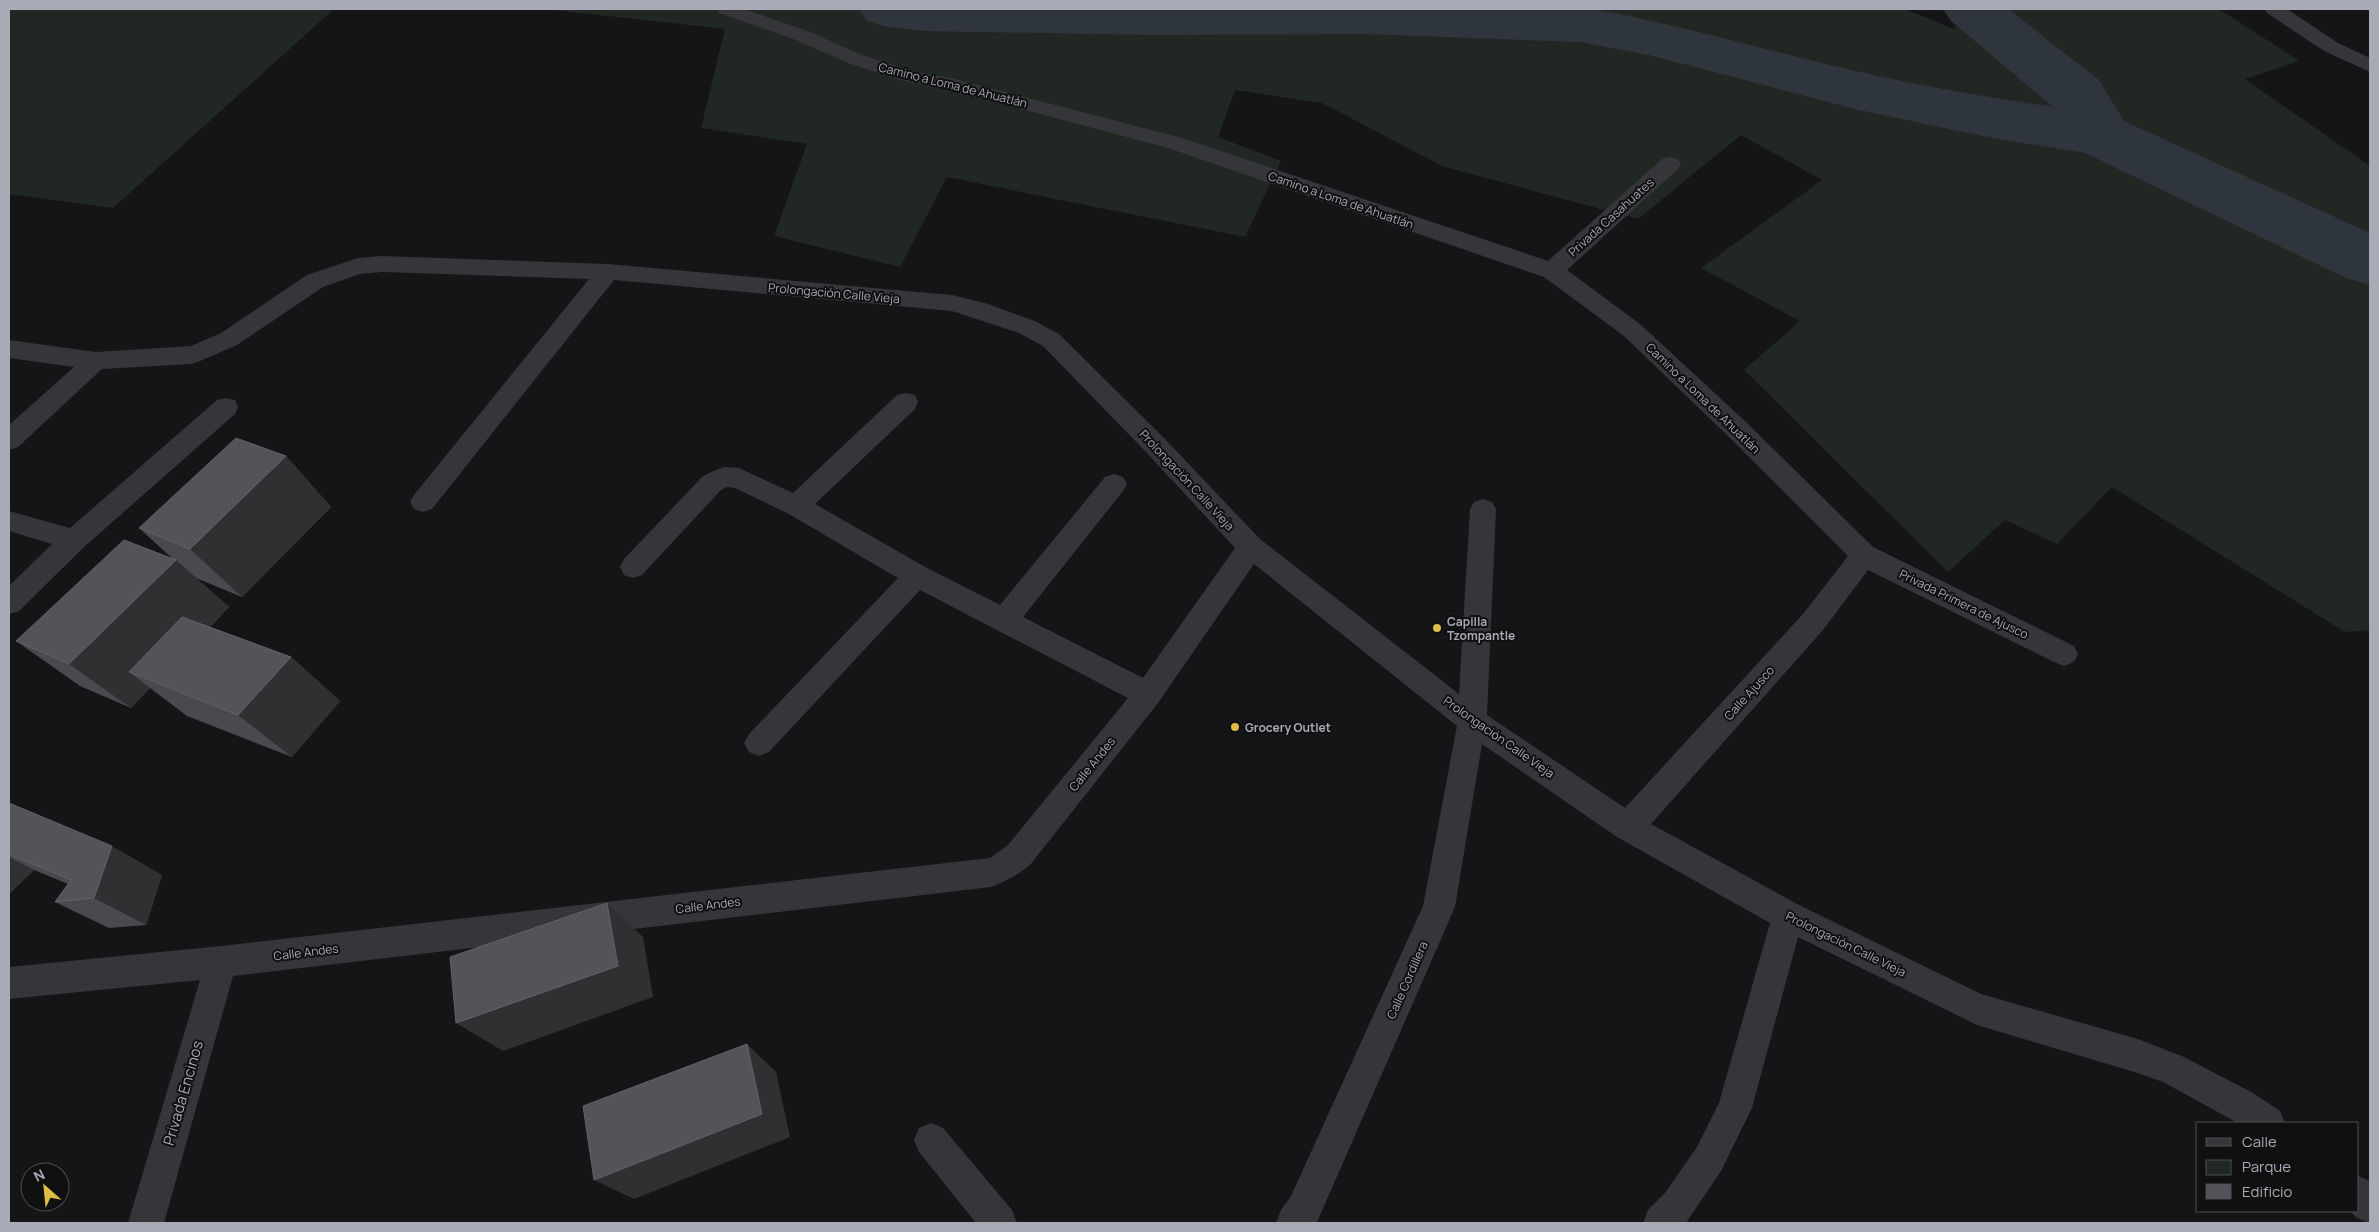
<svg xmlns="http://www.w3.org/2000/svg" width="2379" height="1232" viewBox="0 0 2379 1232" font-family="Manrope,sans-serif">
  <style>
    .green { fill: #212823 }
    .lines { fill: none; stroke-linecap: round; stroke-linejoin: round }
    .river { fill: #2f353d; fill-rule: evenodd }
    .minor { fill: #36363a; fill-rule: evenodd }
    .wall { fill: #49494e }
    .shaded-wall { fill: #303033 }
    .building { fill: #535459; stroke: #616167 }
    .poi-dot { fill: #dcbe46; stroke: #101011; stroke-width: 2 }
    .labels { text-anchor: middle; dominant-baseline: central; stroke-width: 4; stroke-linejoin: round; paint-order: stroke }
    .street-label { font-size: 12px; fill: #a8aab5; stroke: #101011 }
    .poi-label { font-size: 12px; font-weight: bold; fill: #a8aab5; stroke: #101011; text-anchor: start }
    .near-street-label { font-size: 15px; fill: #a8aab5; stroke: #101011 }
  </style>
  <rect width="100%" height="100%" fill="#151416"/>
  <path class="green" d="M9,9H334L113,208L9,194Z
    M545,9H1905L1953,29L1965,17L1948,9H2219L2299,61L2245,79L2370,166V630L2345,632L2112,487L2057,544L2005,520L1948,572L1744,370L1800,321L1701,268L1822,180L1741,135L1638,219L1442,166L1322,103L1235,90L1218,137L1281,161L1245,237L947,177L900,267L774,236L807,144L701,128L725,29Z"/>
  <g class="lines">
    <path class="river" d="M859,9H1593C1682,25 1768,51 1855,71C1921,86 1987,97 2053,107L1951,21L1943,9H2008L2099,80L2124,121L2370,233V285L2346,278L2085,153L1987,137L1855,109L1649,55L1580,42L1365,34L1151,35L925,31L888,27L867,21Z"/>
    <path class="minor" d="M716,9H744L810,32L862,55L912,71L955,79L1182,138L1548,261L1662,159L1670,157L1678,159L1681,164L1678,169L1567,270L1640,324L1747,423L1873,547L2074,646L2078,654L2074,662L2064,666L2054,662L1868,570L1823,630L1651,824L1799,905L1981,994L2138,1039L2184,1057L2253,1093L2280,1111L2285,1123H2238L2163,1082L2138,1073L1977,1025L1798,937L1752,1108L1721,1171L1686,1223H1643L1648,1210L1665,1193L1697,1147L1719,1103L1770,923L1617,837L1482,744L1455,907L1317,1222L1276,1223L1281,1210L1291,1196L1423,906L1457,726L1254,564L1158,703L1030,865C1018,875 1006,881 991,887L233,976L164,1223H128L200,980L9,999V967L221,946L990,858L1008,845L1128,698L920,590L769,752L759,756L749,752L744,743L749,734L898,578L787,513L735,488L727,487L721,490L642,575L633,578L624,575L620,567L624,559L703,476L716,470L725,467L739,468L793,493L897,395L906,393L915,395L918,402L915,409L815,504L927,568L1000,605L1105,477L1114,474L1123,477L1127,484L1123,491L1023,617L1143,678L1235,548L1146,452L1043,346L1019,333L952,311L614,280L432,509L423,512L414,509L410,502L414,495L589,279L382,272L360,274L323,287L237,345L200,361L192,364L102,369L18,447L9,450V425L74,367L9,358V340L96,352L191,346L221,333L307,275L358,258L382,256L608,264L952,295L985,303L1035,321L1059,334L1164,438L1260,539L1459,694L1470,509L1474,502L1483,499L1492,502L1496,509L1487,715L1625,808L1803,614L1848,556L1729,437L1624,336L1544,277L1168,148L954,91L901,80L848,63L796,40L719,13Z
      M2264,9H2287L2338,43L2370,58V72L2324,51L2267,13Z
      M226,398L235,400L238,407L235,414L83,548L19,611L9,614V586L52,544L9,531V511L70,528L217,400Z
      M931,1123L943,1128L1012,1210L1017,1223H976L919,1152L914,1140L919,1128Z
      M2358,1176L2370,1181V1223L2357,1218L2350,1211H2358Z"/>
  </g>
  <path class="wall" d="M286,456L331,507L242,597L196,578L229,607L210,627L291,657L340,701L292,757L187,716L150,688L131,708L80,686L16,641L173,559L139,528Z
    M9,803L162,875L146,925L109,928L55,902L68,884L34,870L9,894Z"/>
  <path class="shaded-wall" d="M286,456L331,507L242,597L190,549Z
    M176,560L229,607L155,683L129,672L150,688L131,708L69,664Z
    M291,657L340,701L292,757L238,715Z
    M112,846L162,875L146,925L94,898Z
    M9,857L34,870L9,894Z
    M607,903L643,937L653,997L503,1051L456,1023Z
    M747,1044L776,1072L790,1137L634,1199L594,1180Z"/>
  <path class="building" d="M236,438L286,456L190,549L139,528Z
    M124,540L176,560L69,664L16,641Z
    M182,617L291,657L238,715L129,672Z
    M9,803L112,846L94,898L55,902L71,880L9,854Z
    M607,903L618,966L456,1023L450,957Z
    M747,1044L762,1114L594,1180L583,1106Z"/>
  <g class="poi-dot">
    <circle cx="1437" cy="628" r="5"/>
    <circle cx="1235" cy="727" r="5"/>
  </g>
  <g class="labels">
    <g class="street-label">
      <text transform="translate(953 85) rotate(14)">Camino a Loma de Ahuatlán</text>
      <text transform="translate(1341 200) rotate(19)">Camino a Loma de Ahuatlán</text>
      <text transform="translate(1611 217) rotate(-42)">Privada Casahuates</text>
      <text transform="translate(834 293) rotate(5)">Prolongación Calle Vieja</text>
      <text transform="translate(1703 398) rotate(44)">Camino a Loma de Ahuatlán</text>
      <text transform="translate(1187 480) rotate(47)">Prolongación Calle Vieja</text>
      <text transform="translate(1964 604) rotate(26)">Privada Primera de Ajusco</text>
      <text transform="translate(1749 693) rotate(-48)">Calle Ajusco</text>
      <text transform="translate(1499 737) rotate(35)">Prolongación Calle Vieja</text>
      <text transform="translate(1092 764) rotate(-51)">Calle Andes</text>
      <text transform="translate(708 905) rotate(-7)">Calle Andes</text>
      <text transform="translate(1846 944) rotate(26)">Prolongación Calle Vieja</text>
      <text transform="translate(306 952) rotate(-7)">Calle Andes</text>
      <text transform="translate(1407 980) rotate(-66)">Calle Cordillera</text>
    </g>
    <g class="poi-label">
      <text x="1447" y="621">Capilla<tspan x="1447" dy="14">Tzompantle</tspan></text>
      <text x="1245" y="727">Grocery Outlet</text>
    </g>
    <g class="near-street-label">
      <text transform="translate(183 1093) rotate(-74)">Privada Encinos</text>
    </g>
  </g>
  <rect width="2379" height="1232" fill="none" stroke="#a8aab5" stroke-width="20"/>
  <rect x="2196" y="1122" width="162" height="90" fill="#101011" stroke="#4d4e53"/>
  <rect x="2206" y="1138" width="25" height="8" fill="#36363a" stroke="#4d4e53"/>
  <text x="2242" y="1147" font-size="15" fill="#a8aab5">Calle</text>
  <rect x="2206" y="1160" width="25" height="15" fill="#212823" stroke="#4d4e53"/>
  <text x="2242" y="1172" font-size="15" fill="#a8aab5">Parque</text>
  <rect x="2206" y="1184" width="25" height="15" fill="#535459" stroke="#4d4e53"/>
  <text x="2242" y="1197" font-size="15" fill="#a8aab5">Edificio</text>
  <g transform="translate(45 1187) rotate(333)"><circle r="24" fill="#101011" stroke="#4d4e53"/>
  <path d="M0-4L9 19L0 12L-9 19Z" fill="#dcbe46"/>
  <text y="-8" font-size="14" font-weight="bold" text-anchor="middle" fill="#a8aab5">N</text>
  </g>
</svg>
